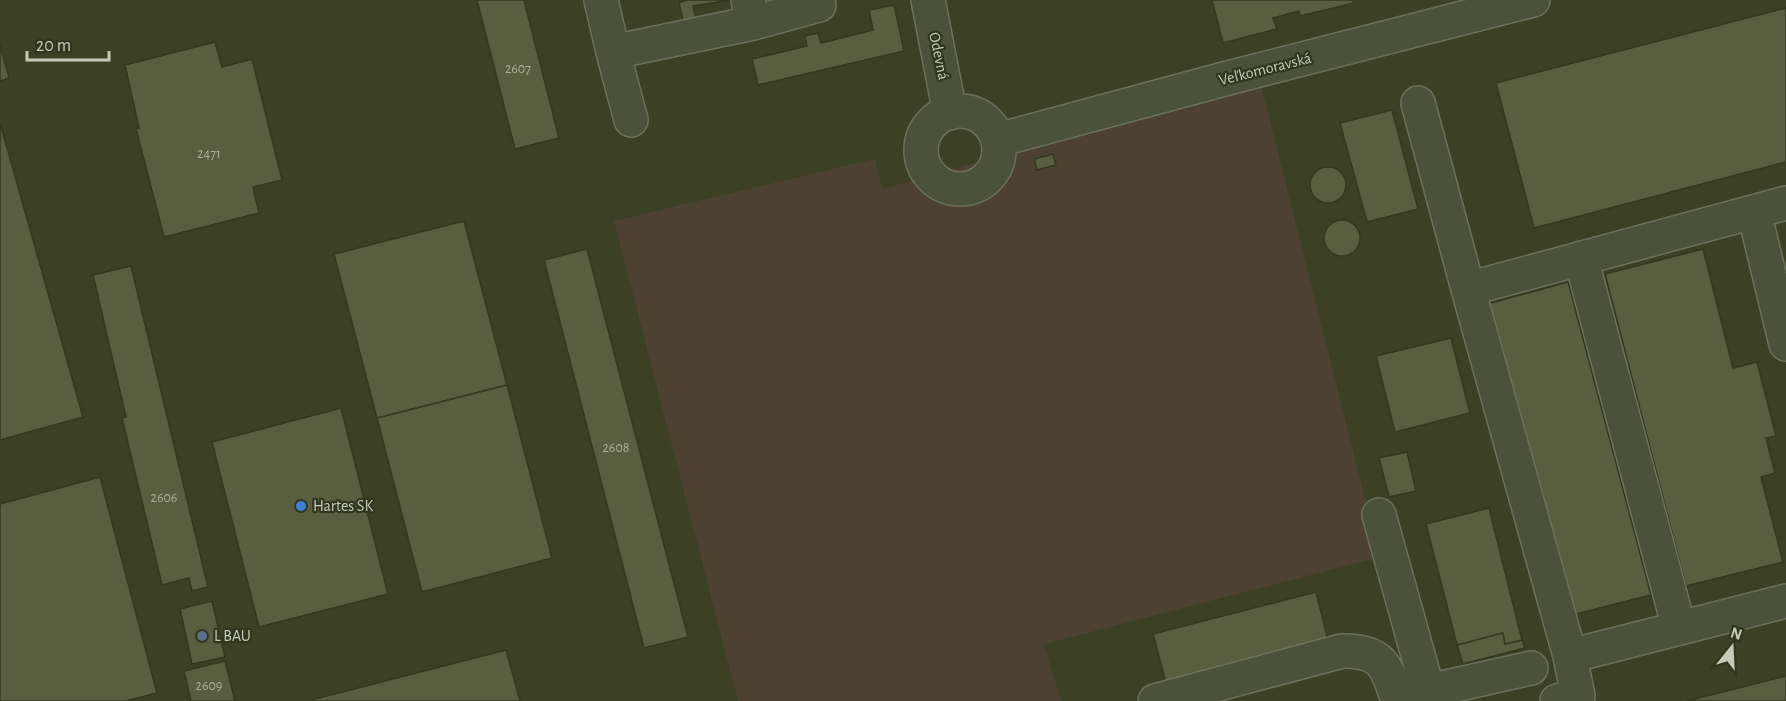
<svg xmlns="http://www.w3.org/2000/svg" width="1786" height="701" viewBox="0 0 1786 701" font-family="'Alegreya Sans',sans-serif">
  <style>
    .green { fill: #4d4231 }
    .building { fill: #585e3f; stroke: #333821; stroke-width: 1.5 }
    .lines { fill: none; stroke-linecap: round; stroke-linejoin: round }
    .minor-casing { stroke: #6c715b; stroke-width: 36 }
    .minor { stroke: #4c513a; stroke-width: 33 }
    .shop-dot { fill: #3f7fe0; stroke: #31361e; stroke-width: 2 }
    .service-dot { fill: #5c6f8a; stroke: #31361e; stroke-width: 2 }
    .labels { text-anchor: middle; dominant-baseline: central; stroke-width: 4.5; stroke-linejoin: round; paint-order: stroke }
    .number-label { font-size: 14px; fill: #aab099 }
    .street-label { font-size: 16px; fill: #c6cbb7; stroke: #31361e }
    .poi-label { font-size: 16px; fill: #c6cbb7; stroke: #31361e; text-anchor: start }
  </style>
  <rect width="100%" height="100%" fill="#3c4125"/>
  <path class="green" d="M1260,82L1380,557L1044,644L1061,701H738L614,221L875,159L882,189L1156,113Z"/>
  <path class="building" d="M477,0H524L559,138L515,149Z
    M687,0H730L693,6L697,23L684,25L679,3Z
    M1212,0H1353L1354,3L1300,16L1299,11L1273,18L1277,29L1223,43Z
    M894,5L904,51L758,85L752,59L807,46L805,36L818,33L821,43L873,30L869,10Z
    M1786,8V162L1534,228L1496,83Z
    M215,42L222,67L252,59L282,180L253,187L259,213L164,237L136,129L139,128L125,65Z
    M0,45L9,78L0,81Z
    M1392,110L1418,209L1367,222L1340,123Z
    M0,123L83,417L0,440Z
    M1053,154L1056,165L1037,170L1034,159Z
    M1310 185a18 18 0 1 1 36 0a18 18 0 1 1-36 0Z
    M1324 238a18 18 0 1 1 36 0a18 18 0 1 1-36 0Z
    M464,221L507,385L377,418L334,254Z
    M587,249L688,637L644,648L544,260Z
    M1703,249L1733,368L1757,362L1776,436L1766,438L1775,473L1761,477L1783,562L1686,586L1605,274Z
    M131,266L208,587L192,591L189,578L162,585L122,418L126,417L93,275Z
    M1568,282L1651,595L1572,615L1487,304Z
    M1451,338L1470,413L1395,432L1376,356Z
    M507,385L552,558L422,592L377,418Z
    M341,408L388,594L259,627L212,442Z
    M1407,452L1416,491L1389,497L1379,458Z
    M100,477L157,693L126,701H0V504Z
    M1489,508L1522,640L1505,644L1503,633L1457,645L1426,524Z
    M1316,592L1328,640L1166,683L1153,634Z
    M212,601L225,657L192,664L180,609Z
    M1503,633L1505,644L1522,640L1525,648L1463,664L1457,645Z
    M506,650L520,701H311V700Z
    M225,661L235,701H191L184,671Z
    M1786,676V701H1687Z"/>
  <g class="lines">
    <g class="minor-casing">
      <path id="minor" d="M601,0L613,52
        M748,0L753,23L819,5
        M928,0L950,113
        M1418,103L1468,289
        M921 150a39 39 0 1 1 78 0a39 39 0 1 1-78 0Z
        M631,120L613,52L753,23
        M998,140L1228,78L1533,0
        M1754,212L1786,344
        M1581,258L1679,628
        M1379,515L1428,691L1531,668
        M1570,656L1468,289L1786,203
        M1155,701L1342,651C1383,650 1387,667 1398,701
        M1557,701L1578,696L1570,656L1786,601"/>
    </g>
    <use href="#minor" class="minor"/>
  </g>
  <circle class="shop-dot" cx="301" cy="506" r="6"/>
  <circle class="service-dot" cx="202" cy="636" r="6"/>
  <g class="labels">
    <g class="number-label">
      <text x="518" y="69">2607</text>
      <text x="209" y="154">2471</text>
      <text x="616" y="448">2608</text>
      <text x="164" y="498">2606</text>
      <text x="209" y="686">2609</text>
    </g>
    <g class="street-label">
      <text transform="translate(939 56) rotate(78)">Odevná</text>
      <text transform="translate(1265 69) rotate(-14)">Veľkomoravská</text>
    </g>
    <g class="poi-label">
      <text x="313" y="506">Hartes SK</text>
      <text x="214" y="636">L BAU</text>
    </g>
  </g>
  <g transform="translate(1732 647) rotate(18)" stroke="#31361e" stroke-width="4.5" paint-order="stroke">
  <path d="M0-4.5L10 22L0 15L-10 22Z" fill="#c6cbb7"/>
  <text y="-9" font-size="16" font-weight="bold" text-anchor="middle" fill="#c6cbb7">N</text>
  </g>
  <path d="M27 51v9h82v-9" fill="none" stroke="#c6cbb7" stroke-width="3"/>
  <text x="36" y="51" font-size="18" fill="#c6cbb7" stroke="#31361e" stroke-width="4.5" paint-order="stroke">20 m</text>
</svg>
